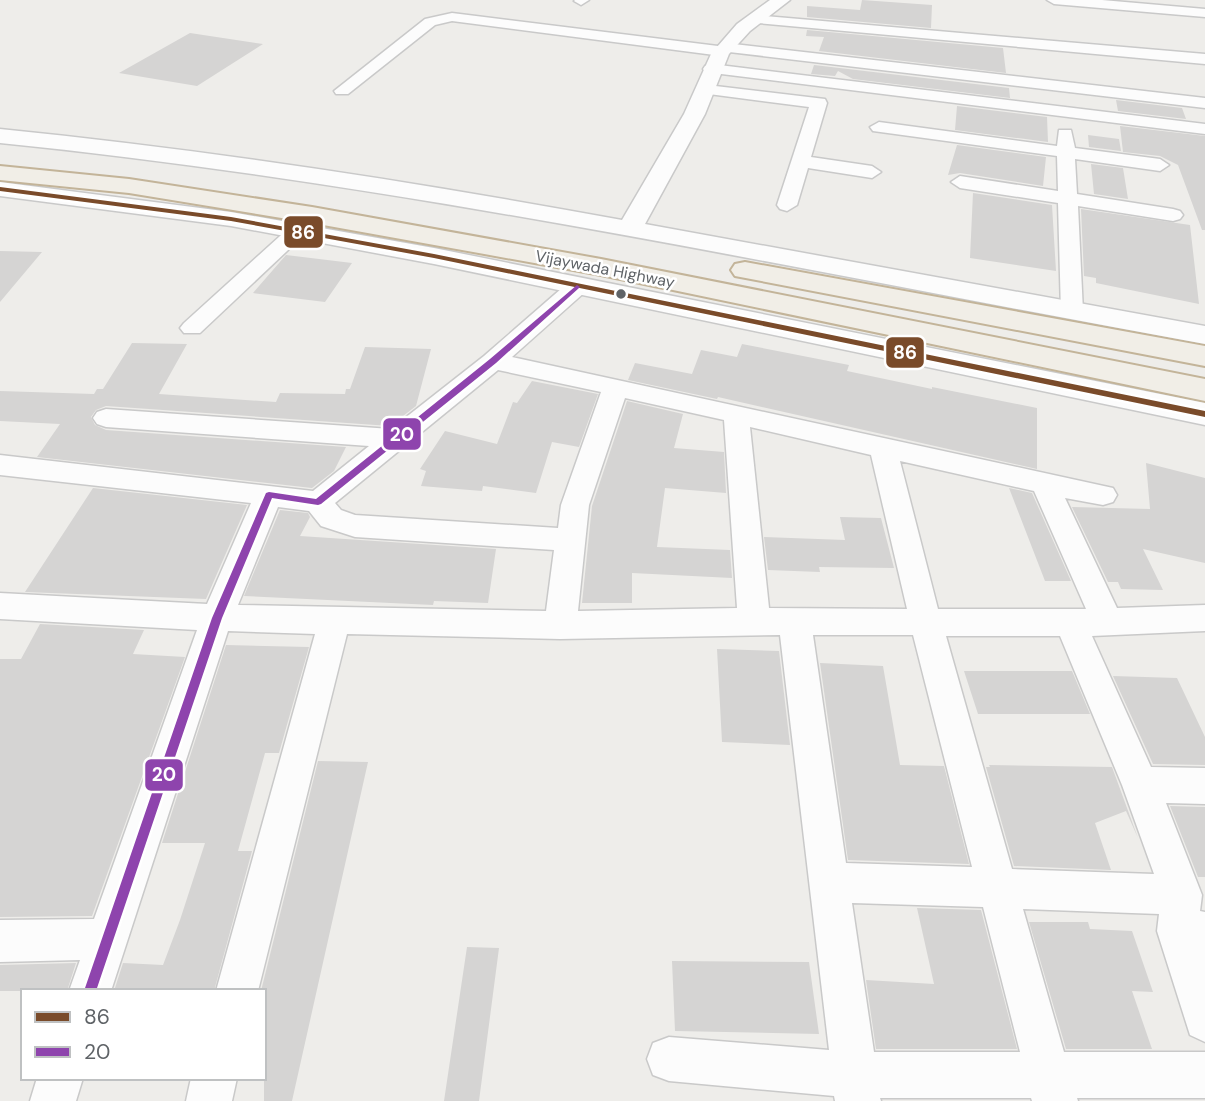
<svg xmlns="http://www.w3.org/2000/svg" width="1205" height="1101" viewBox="0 0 1205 1101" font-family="'DM Sans',sans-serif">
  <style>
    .building { fill: #d5d4d3 }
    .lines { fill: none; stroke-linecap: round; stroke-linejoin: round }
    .minor-casing { stroke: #c9c9c9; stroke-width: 3 }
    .tertiary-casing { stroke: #c9c9c9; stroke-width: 3 }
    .trunk-casing { stroke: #c3b499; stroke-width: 4 }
    .minor { fill: #fcfcfc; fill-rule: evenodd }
    .tertiary { fill: #fcfcfc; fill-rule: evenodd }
    .trunk { fill: #f1eee7; fill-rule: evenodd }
    .bus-1-casing { stroke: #fff; stroke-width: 5 }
    .bus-2-casing { stroke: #fff; stroke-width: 5 }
    .bus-1 { fill: #7a4b2a; fill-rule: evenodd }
    .bus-2 { fill: #8e44ad; fill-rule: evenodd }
    .bus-dot { fill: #5f6367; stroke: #fff; stroke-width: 2.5 }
    .labels { text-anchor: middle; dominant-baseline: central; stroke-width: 5; stroke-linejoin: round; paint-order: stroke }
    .far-street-label { font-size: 16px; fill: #5f6367; stroke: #fff }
    .line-badge { stroke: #fff; stroke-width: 2.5 }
    .badge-label { font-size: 19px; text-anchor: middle; font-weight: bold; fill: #fff }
  </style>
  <rect width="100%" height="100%" fill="#eeedea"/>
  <path class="building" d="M862,0L932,5L931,28L807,17V6L860,10Z
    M807,30L1003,48L1006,73L819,51L824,37L806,36Z
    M190,33L263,44L197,86L119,73Z
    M814,65L1009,88L1010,98L853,79L838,71L835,76L811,74Z
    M1116,100L1182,108L1186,119L1118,111Z
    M957,106L1047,117L1048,142L955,130Z
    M1120,126L1205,136V230H1202L1178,165L1160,156L1123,152Z
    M1088,135L1119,139L1121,151L1089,147Z
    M957,145L1046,157L1043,186L960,173L948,175Z
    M1091,164L1123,168L1128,199L1094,194Z
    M973,193L1052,205L1056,271L970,258Z
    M1081,209L1190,225L1199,304L1096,283V278L1084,276Z
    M0,251L42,252L0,302Z
    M286,255L352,263L325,302L253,293Z
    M132,343L187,344L159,394L276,402L280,393L345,394L346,389H350L365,347L431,349L416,406L390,426L106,406L96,410L91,417L95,425L106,430L346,447L334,471L312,488L37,457L60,424L0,421V391L94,394L97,389H103Z
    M742,344L849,365L847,371L932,389V387L1037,408V469L718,397L717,399L628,380L635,363L692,374L701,350L737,357Z
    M532,381L598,394L579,447L552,442L536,493L483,486L482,491L421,486L426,471L420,469L445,431L497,444L513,402L517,403Z
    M627,401L683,414L674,448L724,452L726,493L665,488L657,547L730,550L732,578L632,573V603H582L592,506Z
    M1146,463L1205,478V563L1143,549L1163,590L1121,589L1118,582H1108L1072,507L1150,509Z
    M93,488L247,505L206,599L25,592Z
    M1009,488L1032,493L1071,581H1045Z
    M280,510L308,513L310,517L300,536L496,549L488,603L434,601L433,605L244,596Z
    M840,517L881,518L894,568L819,567L820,572L768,570L764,537L845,540Z
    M40,624L144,630L133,654L185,657L92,916L0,917V659H21Z
    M226,645L309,647L279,753H265L238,851H252L214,991H114L123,963L163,965L180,920L205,843H162Z
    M717,649L779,651L790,745L722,742Z
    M820,663L883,666L900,765L944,766L969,864L848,860Z
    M964,671H1072L1090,714H978Z
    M1113,676L1177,678L1205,737V765L1153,764Z
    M318,761L368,762L292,1101H264V991H261Z
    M989,765L1112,767L1138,838L1126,811L1095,823L1111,870L1014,866L986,767H990Z
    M1170,806L1205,807V877H1198Z
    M917,908L981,910L1017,1049H876L866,980L934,984Z
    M1029,922H1088L1090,929L1132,931L1153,992L1132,991L1152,1049H1066Z
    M467,947L499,948L479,1101H444Z
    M672,961L809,962L819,1034L675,1031Z
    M76,963L67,991H0V965Z"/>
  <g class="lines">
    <g class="minor-casing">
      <path id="minor" d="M589,0L581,5L574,1L575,0Z
        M1047,0H1102L1205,9V17L1054,4Z
        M452,13L718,46L725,43L1205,98V108L729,52L722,56L452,21L435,25L348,94H336L334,91L425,19Z
        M752,15L1205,54V64L747,22L745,19Z
        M711,64L1205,124V134L705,72L703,69L705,66Z
        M707,85L825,99L827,103L811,157L872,166L881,172L872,178L808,168L797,205L787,211L780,209L777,205L809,107L701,93L699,90L701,87Z
        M879,122L1057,146L1059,130H1071L1075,148L1160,159L1169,165L1160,171L1075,159L1077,194L1173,209L1180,211L1183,215L1180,219L1173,221L1078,206L1083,312L1080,317H1064L1061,312L1058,203L960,188L951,182L960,176L1058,191L1057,156L873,131L870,127Z
        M297,225L304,227L307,231L304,235L200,333H184L180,328L184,323L290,227Z
        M577,280L585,282L588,287L585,292L512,357L1113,488L1117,495L1113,502L1103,505L1065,498L1117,608L1205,605V631L1092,636L1151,767L1205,768V804L1166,803L1202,895L1200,911L1205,912V1042L1190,1035L1157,931L1159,914L1023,909L1064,1052H1205V1098H1077L1078,1101H1032L1031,1098H880L881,1101H835L834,1096L669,1081L653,1075L647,1059L653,1043L669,1037L829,1050L780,635L560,639L347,634L258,991H216L315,634L228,631L111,991H69L80,960L0,962V920L94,919L197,630L0,619V593L207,604L251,503L0,475V455L313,491L369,446L106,427L97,424L93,418L97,412L106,409L391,429L484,356L569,282ZM498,370L601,392L561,505L558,528L355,515L341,510L335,503ZM625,398L724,420L737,608L578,611L589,505ZM750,427L871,455L907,609L769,608ZM900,461L1034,491L1086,609H938ZM278,507L309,511L321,526L355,537L554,550L546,611L238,605ZM813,635H913L972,867L846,863ZM946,636H1060L1122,785L1154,874L1012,869ZM852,903L983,907L1020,1052H874Z
        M37,1078H83L76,1101H30Z
        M191,1078H237L232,1101H186Z"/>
    </g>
    <g class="tertiary-casing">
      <path id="tertiary" d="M770,0H790L750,31L729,54L705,114L645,224L1205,326V344C804,271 406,184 0,143V129C209,150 416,182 622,220L684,114L711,54L737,24Z
        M0,182L231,212L434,248L1205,403V425L434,264L231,226L0,196Z"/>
    </g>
    <g class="trunk-casing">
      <path id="trunk" d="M0,166L129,179L312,207L601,259L1205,379V401L601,275L312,223L129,193L0,180Z
        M745,262L1205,346V366L735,276L731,270L735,264Z"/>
    </g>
    <use href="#minor" class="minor"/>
    <use href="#tertiary" class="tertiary"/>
    <use href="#trunk" class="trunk"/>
    <g class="bus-1-casing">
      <path id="bus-1" d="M0,187L231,217L434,254L1205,411V417L434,258L231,221L0,191Z"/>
    </g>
    <g class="bus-2-casing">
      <path id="bus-2" d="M577,285L580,287L579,288L496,363L321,504L318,505L272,498L222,618L96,991H84L212,618L266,493L269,492L316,499L490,359Z"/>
    </g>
    <use href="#bus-1" class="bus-1"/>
    <use href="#bus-2" class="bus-2"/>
  </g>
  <circle class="bus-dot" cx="621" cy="294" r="6"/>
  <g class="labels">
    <g class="far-street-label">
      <text transform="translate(605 269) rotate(11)">Vijaywada Highway</text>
    </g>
  </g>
  <g class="line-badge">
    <rect x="283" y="215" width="41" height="34" rx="7" fill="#7a4b2a"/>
    <rect x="885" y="336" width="40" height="33" rx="7" fill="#7a4b2a"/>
    <rect x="382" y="417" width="40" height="34" rx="7" fill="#8e44ad"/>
    <rect x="144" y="758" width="40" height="34" rx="7" fill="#8e44ad"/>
  </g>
  <g class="badge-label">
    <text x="303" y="239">86</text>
    <text x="905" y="359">86</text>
    <text x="402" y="441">20</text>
    <text x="164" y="781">20</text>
  </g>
  <rect x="21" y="989" width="245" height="91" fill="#ffffff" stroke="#bfc1c2" stroke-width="2"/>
  <rect x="35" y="1012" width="35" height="10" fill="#7a4b2a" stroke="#bfc1c2" stroke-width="2"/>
  <text x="84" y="1024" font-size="21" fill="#5f6367">86</text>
  <rect x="35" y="1047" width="35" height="10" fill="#8e44ad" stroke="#bfc1c2" stroke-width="2"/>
  <text x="84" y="1059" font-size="21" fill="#5f6367">20</text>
</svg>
